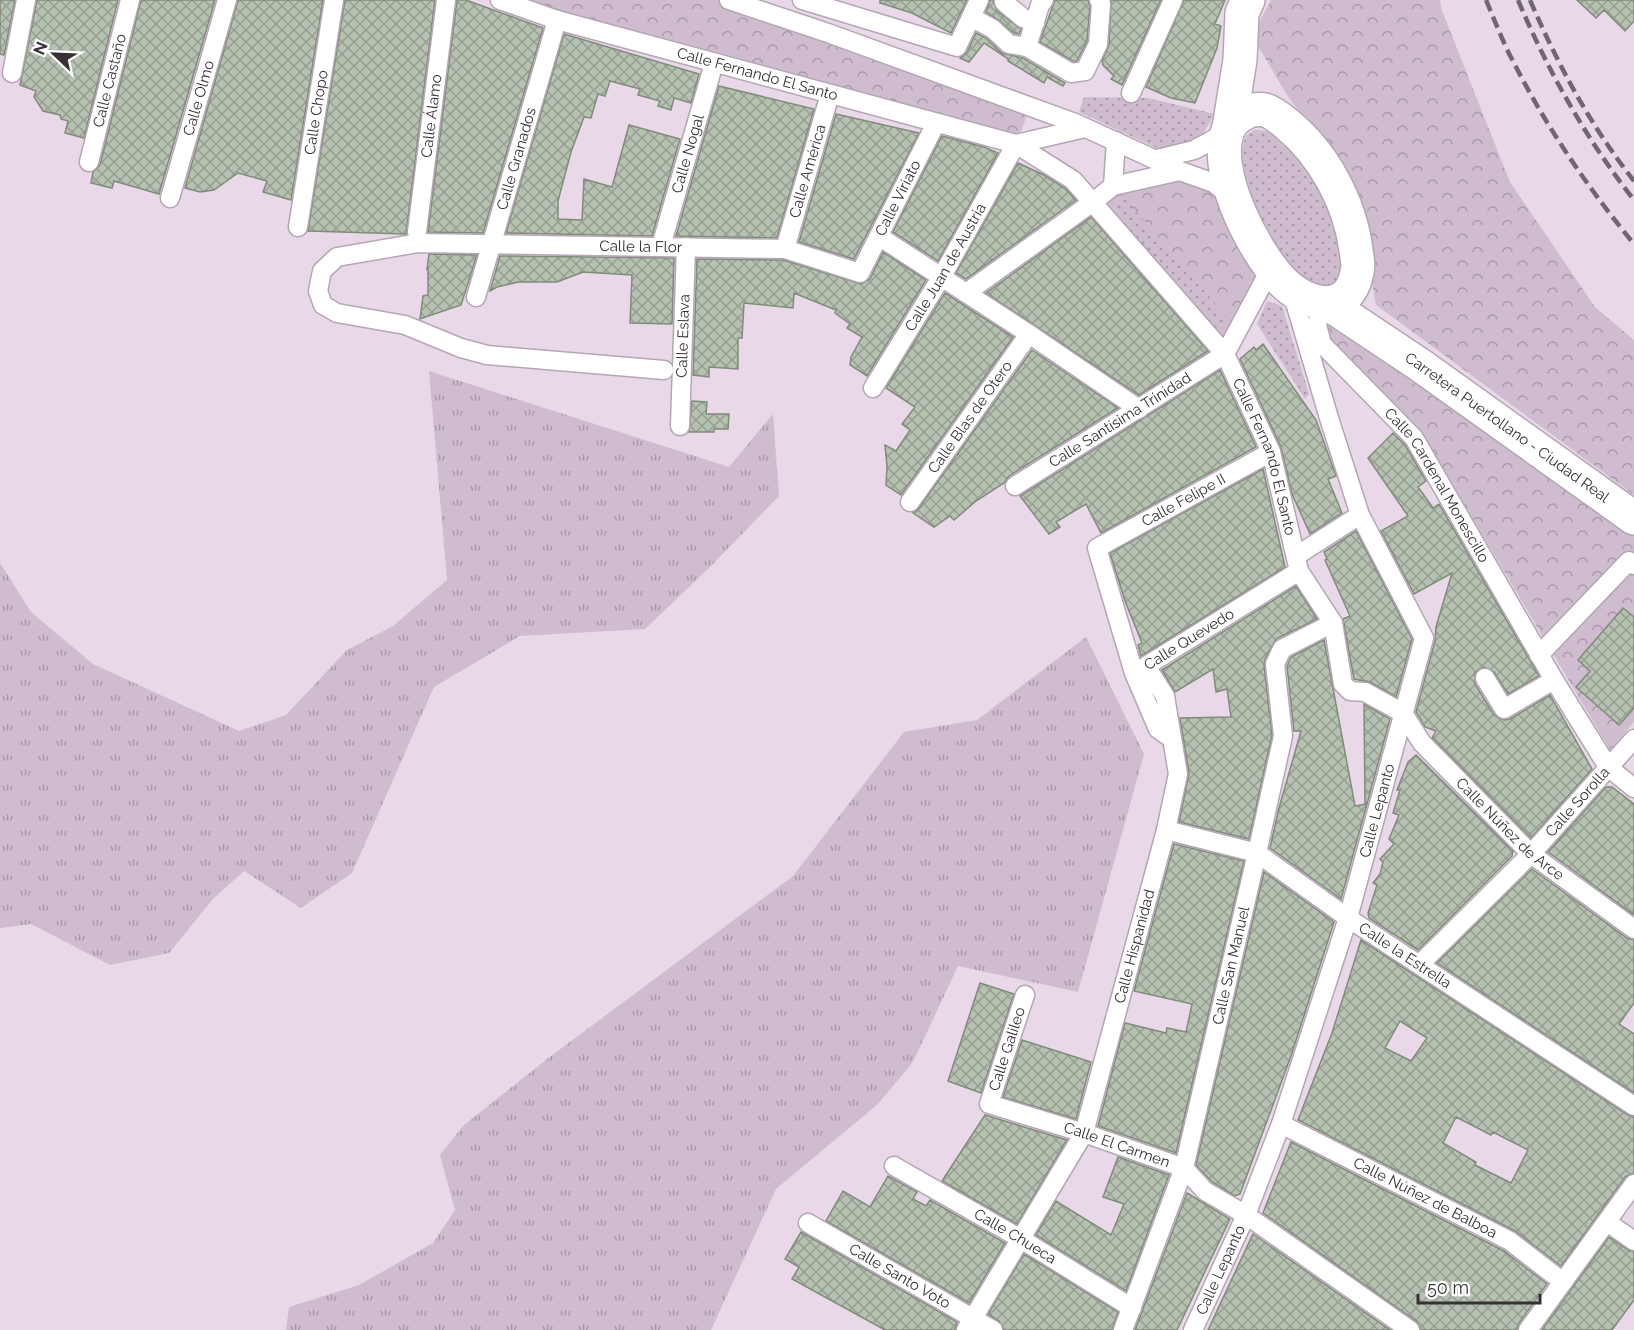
<svg xmlns="http://www.w3.org/2000/svg" width="1634" height="1330" viewBox="0 0 1634 1330" font-family="Raleway,sans-serif">
  <style>
    .grass { fill: url(#grass-tufts) }
    .park { fill: url(#park-crowns) }
    .garden { fill: url(#garden-dots) }
    .building { fill: url(#building-cross-hatch); stroke: #808b7b; stroke-width: 1.5; fill-rule: evenodd }
    .lines { fill: none; stroke-linecap: round; stroke-linejoin: round }
    .street-casing { stroke: #b5a6b5; stroke-width: 21 }
    .highway-casing { stroke: #b5a6b5; stroke-width: 36 }
    .street { stroke: #fff; stroke-width: 18 }
    .highway { stroke: #fff; stroke-width: 33 }
    .rail { stroke: #6f666f; stroke-width: 4.5; stroke-dasharray: 12 6; stroke-linecap: butt }
    .labels { text-anchor: middle; dominant-baseline: central; stroke-width: 4.5; stroke-linejoin: round; paint-order: stroke }
    .street-label { font-size: 15px; fill: #373137; stroke: #fff }
  </style>
  <defs>
    <pattern id="grass-tufts" width="24" height="20" patternUnits="userSpaceOnUse" patternTransform="scale(1.5)"><rect width="24" height="20" fill="#cfbccf"/><path d="M3 7l-1-3M5 7V3M7 7l1-3M15 17l-1-3M17 17v-4M19 17l1-3" fill="none" stroke="#a999a9"/></pattern>
    <pattern id="park-crowns" width="20" height="18" patternUnits="userSpaceOnUse" patternTransform="scale(1.5)"><rect width="20" height="18" fill="#cfbccf"/><path d="M2 6a3 3 0 1 1 6 0M12 15a3 3 0 1 1 6 0" fill="none" stroke="#a999a9"/></pattern>
    <pattern id="garden-dots" width="8" height="8" patternUnits="userSpaceOnUse" patternTransform="scale(1.5)"><rect width="8" height="8" fill="#cfbccf"/><path d="M2 2h.1M6 6h.1" fill="none" stroke="#a999a9" stroke-width="1.8" stroke-linecap="round"/></pattern>
    <pattern id="building-cross-hatch" width="8" height="8" patternUnits="userSpaceOnUse" patternTransform="scale(1.5)"><rect width="8" height="8" fill="#b6c2b1"/><path d="M0 0l8 8M0 8l8-8" fill="none" stroke="#959e91"/></pattern>
  </defs>
  <rect width="100%" height="100%" fill="#e9d9e8"/>
  <path class="grass" d="M429,371L729,467L773,414L779,496L709,568L645,629L520,636L434,687L352,873L301,908L244,871L213,899L169,953L110,965L31,924L0,928V563L31,612L93,664L239,731L286,715L347,650L393,626L447,580Z
    M1086,637L1144,754L1078,992L958,966L913,1062L877,1105L776,1189L711,1330H286L289,1307L359,1285L433,1243L455,1210L440,1155L463,1126L547,1059L793,876L904,732L977,720Z"/>
  <path class="park" d="M493,0H729L1030,107L1016,144Z
    M1271,0H1440L1441,8L1510,182L1595,307L1634,340V495L1376,305L1357,194L1287,95L1252,36Z
    M1180,171L1214,183L1271,268L1225,354L1094,202Z
    M1327,322L1341,324L1634,530V722L1610,750L1428,443L1330,339Z"/>
  <path class="garden" d="M1084,97L1148,98L1215,114L1199,140L1161,150L1079,112Z
    M1254,130C1261,130 1266,130 1272,134C1306,156 1338,219 1340,258C1341,268 1341,277 1333,283C1296,309 1224,166 1247,135C1248,133 1252,132 1254,130Z
    M1122,195L1230,321L1212,338L1103,213Z
    M1267,301L1282,306L1309,394L1305,399L1257,324Z"/>
  <path class="building" d="M0,0H15L4,55L0,54Z
    M37,0H118L84,138L65,133L68,121L61,119L60,115L43,111L34,97L36,91L20,85Z
    M141,0H215L159,194L114,181L112,188L91,183L93,172L100,165Z
    M238,0H323L291,200L263,192L267,181L238,173L214,190L200,192L185,188Z
    M345,0H435L406,234L308,231Z
    M457,0H466L543,28L483,233L428,232Z
    M880,0H967L951,33L912,13L880,3Z
    M990,0H993L997,11L1021,29L1019,34L1014,33L1000,21L986,12Z
    M1055,0H1088L1090,6L1087,41L1077,61H1073L1040,42Z
    M1111,0H1161L1122,85L1111,79L1114,76L1103,65L1102,61L1109,45Z
    M1184,0H1225L1215,24L1221,26L1217,48L1195,103L1171,98L1146,87Z
    M1577,0H1634V21L1625,31L1604,10L1596,18Z
    M976,33L986,38L1002,53L1023,58L1065,83L1063,86L1047,77L1044,83L1008,61V59L984,43L969,62L960,58L967,52Z
    M564,34L699,74L691,103L674,98L671,110L658,106L660,101L638,95L640,89L610,81L605,96L598,94L591,118L584,117L571,152L558,201V219L582,220L584,179L612,187L629,125L680,139L652,236L506,233Z
    M719,86L814,109L777,238L676,236Z
    M836,114L919,133L854,259L799,242Z
    M942,136L984,147L998,153L938,261L893,232Z
    M1018,163L1044,175L1066,189L1076,200L966,279L956,273Z
    M1091,217L1208,351L1139,395L986,293Z
    M883,252L926,280L867,376L850,365L851,357L862,337L847,328L850,324L835,313L836,310L794,293L793,308L744,303L742,338H738V369L709,367V377L693,375L697,259L783,260L861,284L870,279Z
    M429,254L477,255L461,305L420,319L423,296L428,295V268L427,269Z
    M500,256L674,258L672,324L630,323L632,275L583,272L557,282H518L497,287L490,291Z
    M945,293L1013,337L901,495L886,485L887,466L885,445L896,451L910,430L902,424L915,407L886,388Z
    M1263,344L1316,420L1336,476L1328,479L1342,513L1310,534L1292,494L1281,447L1240,359L1254,347L1256,350Z
    M1032,350L1118,408L1009,476L1004,483L976,501L954,520L950,516L934,527L913,513L919,508Z
    M1220,370L1256,447L1101,533L1086,504L1056,522L1060,527L1049,534L1020,496Z
    M692,401L707,402L706,414H729L728,429H714V432H689Z
    M1393,433L1405,445L1426,481L1418,487L1433,508L1439,504L1539,676L1508,694L1494,672L1484,667L1475,673V684L1494,715L1504,720L1510,719L1550,695L1592,769L1531,838L1432,738L1436,731L1425,727L1416,712L1435,641L1436,627L1452,573L1414,594L1381,531L1408,516L1368,458Z
    M1263,469L1285,567L1141,656L1138,645L1142,643L1125,601L1110,553Z
    M1356,531L1412,639L1396,697L1370,682L1354,679L1343,619L1350,616L1325,560L1327,559L1324,552Z
    M1296,586L1317,619L1276,639L1265,659L1264,665L1272,735L1249,839L1179,822L1189,773L1180,718L1231,717L1227,689L1216,692L1213,669L1175,692L1162,670Z
    M1623,608L1634,617V708L1619,725L1576,687L1590,671L1578,660Z
    M1324,640L1355,806L1367,804L1341,899L1270,848L1279,808L1301,731H1294L1287,666L1291,657Z
    M1364,704L1390,719L1367,804L1365,803Z
    M1416,755L1513,851L1512,856L1418,950L1369,918L1368,913L1377,885L1373,883L1380,874L1383,862L1380,859L1394,844L1389,839L1399,815L1393,813L1400,790H1397L1408,762Z
    M1606,787H1612L1634,804V915L1548,852Z
    M1174,844L1244,861L1176,1153L1098,1126L1125,1023L1166,1033L1167,1028L1186,1032L1192,1004L1134,991Z
    M1532,869L1627,938L1634,940V1003L1619,1024L1634,1034V1093L1437,963Z
    M1264,872L1334,922L1291,1056L1240,1194L1235,1196L1212,1182L1196,1165Z
    M1361,940L1628,1115L1634,1117V1173L1625,1177L1561,1266L1515,1231L1298,1120L1332,1033ZM1400,1021L1427,1038L1411,1061L1385,1048ZM1456,1117L1491,1135L1493,1132L1528,1150L1511,1183L1475,1165L1476,1162L1443,1143Z
    M980,983L1014,994L981,1093L948,1081Z
    M1022,1040L1091,1062L1076,1119L1003,1097Z
    M985,1115L1067,1140L1017,1224L942,1181Z
    M1291,1142L1504,1251L1547,1284L1519,1323L1517,1330H1421L1416,1321L1263,1213Z
    M1118,1157L1169,1175L1126,1291L1036,1235L1056,1201L1111,1235L1124,1204L1103,1197Z
    M888,1176L917,1192L913,1199L926,1206L930,1200L1005,1243L969,1303L826,1221L843,1191L870,1207Z
    M1187,1193L1230,1219L1177,1330H1135Z
    M801,1232L957,1322L955,1330H885L792,1279L799,1267L785,1259Z
    M1253,1234L1390,1330H1208Z
    M1609,1237L1628,1250L1634,1252V1300L1612,1330H1542Z
    M1024,1254L1118,1312L1112,1330H1004L999,1321L988,1314Z"/>
  <g class="lines">
    <g class="street-casing">
      <g id="street">
        <path id="s1" d="M500,0L557,20L1016,144L1073,180L1225,354L1271,452L1299,571L1333,623L1343,684L1350,691L1365,692L1403,713L1422,743L1531,854L1634,929"/>
        <path d="M729,0L828,33L1075,123L1180,171L1214,183L1231,197"/>
        <path d="M802,0L957,47L979,0"/>
        <path d="M1044,0L1040,5L1027,47L1071,73L1085,71L1098,44L1101,4L1099,0"/>
        <path d="M1004,2L1023,18L1035,23"/>
        <path d="M971,17L993,29L1009,44L1027,47"/>
        <path d="M12,73L26,0"/>
        <path d="M1131,93L1173,0"/>
        <path d="M1016,144L1085,128"/>
        <path d="M1157,159L1194,150L1227,132"/>
        <path id="s2" d="M89,162L130,0"/>
        <path d="M1113,186L1116,141"/>
        <path id="s3" d="M170,198L227,0"/>
        <path id="s4" d="M298,227L334,0"/>
        <path id="s5" d="M417,232L446,0"/>
        <path d="M880,237L1029,334L1139,409"/>
        <path id="s6" d="M661,246L714,63"/>
        <path id="s7" d="M785,249L830,94"/>
        <path d="M966,293L1093,202L1113,186L1180,171"/>
        <path id="s8" d="M476,297L557,20"/>
        <path id="s9" d="M1323,303L1317,325L1322,344L1414,438L1554,680L1608,767L1634,788"/>
        <path id="s10" d="M664,370L487,355L461,348L405,325L337,313L323,305L318,291L322,271L337,257L418,243L785,249L860,273L936,123"/>
        <path id="s11" d="M873,388L942,276L1016,144"/>
        <path id="s12" d="M680,426L686,247"/>
        <path id="s13" d="M1015,486L1225,354L1271,268"/>
        <path id="s14" d="M910,502L1029,334"/>
        <path d="M1296,556L1360,515"/>
        <path d="M1539,655L1629,561L1634,565"/>
        <path d="M1485,678L1504,709L1554,680"/>
        <path id="s15" d="M1171,738L1158,729L1134,673L1097,548L1271,452"/>
        <path id="s16" d="M1166,830L1257,853L1348,918L1634,1106"/>
        <path id="s17" d="M1420,964L1531,854L1634,739"/>
        <path id="s18" d="M1025,995L989,1104L1084,1133L1184,1168L1205,1191L1246,1215L1410,1330"/>
        <path id="s19" d="M1281,1124L1510,1241L1563,1282"/>
        <path id="s20" d="M894,1166L1021,1239L1132,1308"/>
        <path d="M1607,1222L1634,1241"/>
        <path id="s21" d="M808,1223L993,1330"/>
        <path id="s22" d="M966,1330L1084,1133L1166,830L1178,774L1165,696L1146,666L1299,571"/>
        <path id="s23" d="M1123,1330L1184,1168L1257,853L1283,736L1275,664L1282,649L1333,623"/>
        <path id="s24" d="M1193,1330L1246,1215L1281,1124L1348,918L1424,638L1360,515L1329,418L1291,289"/>
        <path d="M1528,1330L1634,1184"/>
      </g>
    </g>
    <g class="highway-casing">
      <g id="highway">
        <path d="M1251,110C1255,110 1261,109 1265,110C1273,112 1282,120 1288,125C1324,155 1350,203 1356,250C1357,257 1359,266 1357,272C1349,318 1304,305 1281,280C1253,250 1212,171 1228,130C1232,119 1241,115 1251,110Z"/>
        <path d="M1229,128L1240,60L1242,13L1248,0"/>
        <path id="s25" d="M1327,303L1420,365L1634,518"/>
      </g>
    </g>
    <use href="#street" class="street"/>
    <use href="#highway" class="highway"/>
    <path class="rail" d="M1486,0C1495,21 1503,43 1514,63C1547,128 1588,188 1634,244
      M1518,0C1548,71 1586,139 1634,200
      M1530,0C1558,65 1590,125 1634,181"/>
  </g>
  <g class="labels">
    <g class="street-label">
      <text stroke="none"><textPath href="#s1" startOffset="268">Calle Fernando El Santo</textPath></text>
      <text stroke="none"><textPath href="#s2" startOffset="84">Calle Castaño</textPath></text>
      <text stroke="none"><textPath href="#s3" startOffset="104">Calle Olmo</textPath></text>
      <text stroke="none"><textPath href="#s4" startOffset="116">Calle Chopo</textPath></text>
      <text stroke="none"><textPath href="#s5" startOffset="117">Calle Álamo</textPath></text>
      <text stroke="none"><textPath href="#s6" startOffset="96">Calle Nogal</textPath></text>
      <text stroke="none"><textPath href="#s8" startOffset="144">Calle Granados</textPath></text>
      <text stroke="none"><textPath href="#s7" startOffset="81">Calle América</textPath></text>
      <text stroke="none"><textPath href="#s10" startOffset="1018">Calle Viriato</textPath></text>
      <text stroke="none"><textPath href="#s10" startOffset="711">Calle la Flor</textPath></text>
      <text stroke="none"><textPath href="#s11" startOffset="141">Calle Juan de Austria</textPath></text>
      <text stroke="none"><textPath href="#s12" startOffset="90">Calle Eslava</textPath></text>
      <text stroke="none"><textPath href="#s14" startOffset="104">Calle Blas de Otero</textPath></text>
      <text stroke="none"><textPath href="#s13" startOffset="124">Calle Santísima Trinidad</textPath></text>
      <text stroke="none"><textPath href="#s25" startOffset="219">Carretera Puertollano - Ciudad Real</textPath></text>
      <text stroke="none"><textPath href="#s1" startOffset="945">Calle Fernando El Santo</textPath></text>
      <text stroke="none"><textPath href="#s9" startOffset="226">Calle Cardenal Monescillo</textPath></text>
      <text stroke="none"><textPath href="#s15" startOffset="306">Calle Felipe II</textPath></text>
      <text stroke="none"><textPath href="#s22" startOffset="766">Calle Quevedo</textPath></text>
      <text stroke="none"><textPath href="#s17" startOffset="226">Calle Sorolla</textPath></text>
      <text stroke="none"><textPath href="#s24" startOffset="552">Calle Lepanto</textPath></text>
      <text stroke="none"><textPath href="#s1" startOffset="1416">Calle Núñez de Arce</textPath></text>
      <text stroke="none"><textPath href="#s22" startOffset="423">Calle Hispanidad</textPath></text>
      <text stroke="none"><textPath href="#s16" startOffset="274">Calle la Estrella</textPath></text>
      <text stroke="none"><textPath href="#s23" startOffset="381">Calle San Manuel</textPath></text>
      <text transform="translate(1007 1049) rotate(-72)">Calle Galileo</text>
      <text stroke="none"><textPath href="#s18" startOffset="249">Calle El Carmen</textPath></text>
      <text stroke="none"><textPath href="#s19" startOffset="162">Calle Núñez de Balboa</textPath></text>
      <text stroke="none"><textPath href="#s20" startOffset="140">Calle Chueca</textPath></text>
      <text stroke="none"><textPath href="#s24" startOffset="66">Calle Lepanto</textPath></text>
      <text stroke="none"><textPath href="#s21" startOffset="106">Calle Santo Voto</textPath></text>
    </g>
  </g>
  <g transform="translate(54 54) rotate(293)" stroke="#ffffff" stroke-width="4.5" paint-order="stroke">
  <path d="M0-4.5L10 22L0 15L-10 22Z" fill="#373137"/>
  <text y="-9" font-size="16" font-weight="bold" text-anchor="middle" fill="#373137">N</text>
  </g>
  <path d="M1418 1294v9h122v-9" fill="none" stroke="#373137" stroke-width="3"/>
  <text x="1427" y="1294" font-size="18" fill="#373137" stroke="#ffffff" stroke-width="4.5" paint-order="stroke">50 m</text>
</svg>
